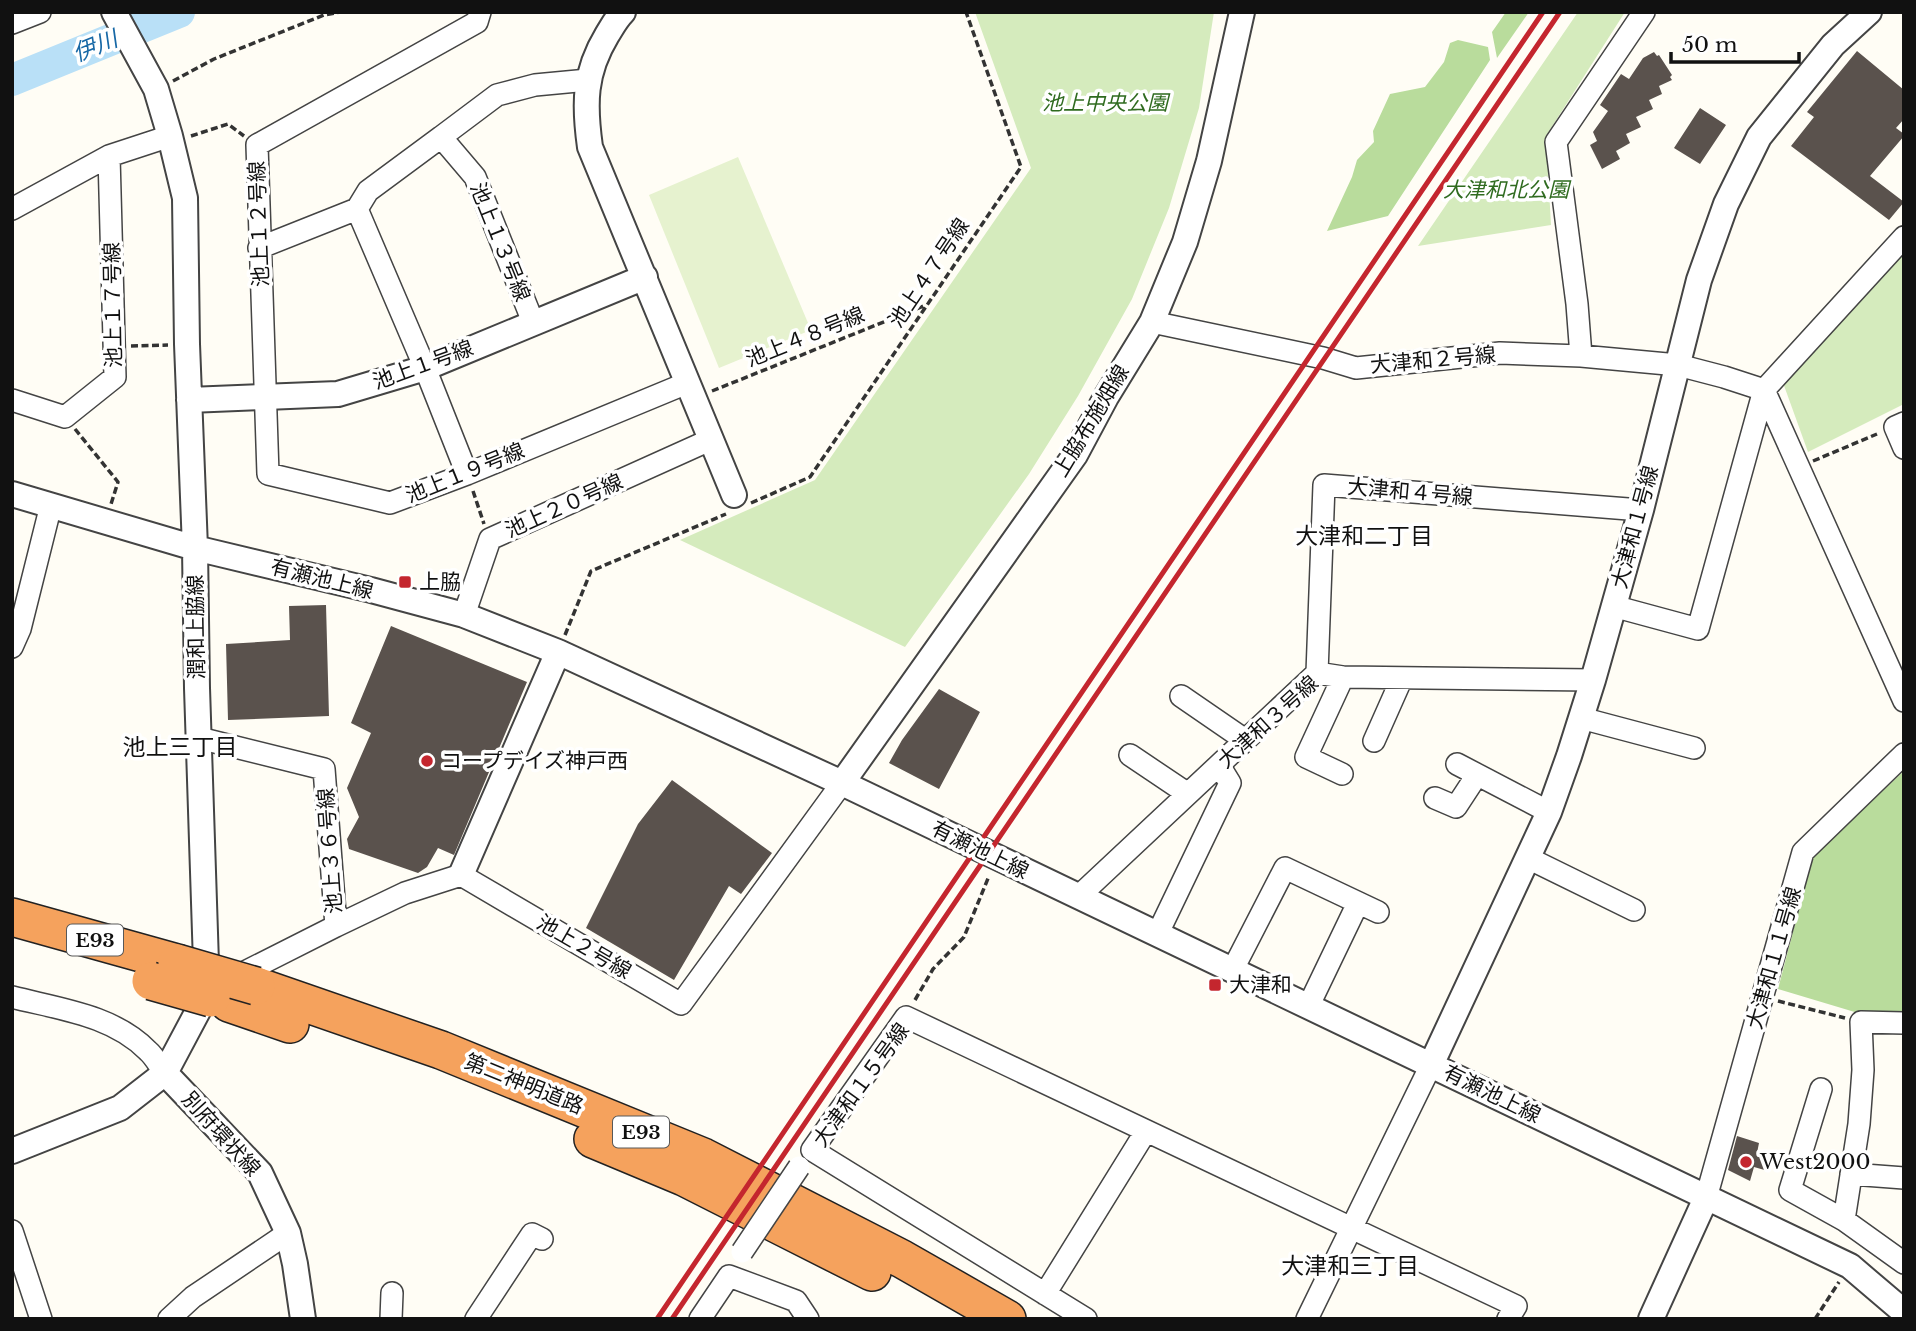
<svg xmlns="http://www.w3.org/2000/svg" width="1916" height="1331" viewBox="0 0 1916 1331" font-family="'Libre Baskerville','Noto Sans JP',serif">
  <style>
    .green { fill: #d5ebbd }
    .forest { fill: #b9dc9c }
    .pitch { fill: #e6f2cf }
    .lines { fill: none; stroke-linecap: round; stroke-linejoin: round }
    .river { stroke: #b9e0f7; stroke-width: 32 }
    .building { fill: #5a524d }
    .minor-casing { stroke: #444; stroke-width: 24 }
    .tertiary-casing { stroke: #444; stroke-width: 28 }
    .motorway-casing { stroke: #222; stroke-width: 40 }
    .path { stroke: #333; stroke-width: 3.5; stroke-dasharray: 7 3.5; stroke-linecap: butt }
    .minor { stroke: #fff; stroke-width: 21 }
    .tertiary { stroke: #fff; stroke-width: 24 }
    .motorway { stroke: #f5a25d; stroke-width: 37 }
    .rail { stroke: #c4262e; stroke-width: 5 }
    .minor-bridge-casing { stroke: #444; stroke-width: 24; stroke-linecap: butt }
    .motorway-bridge-casing { stroke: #222; stroke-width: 40; stroke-linecap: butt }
    .minor-bridge { stroke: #fff; stroke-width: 21 }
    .motorway-bridge { stroke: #f5a25d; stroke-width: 37 }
    .poi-dot { fill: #c4262e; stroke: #fff; stroke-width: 2.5 }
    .labels { text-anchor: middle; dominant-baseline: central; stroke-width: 7; stroke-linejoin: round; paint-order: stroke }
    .shield { fill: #fff; stroke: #585858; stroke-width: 2 }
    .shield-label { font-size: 19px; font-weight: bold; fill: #111 }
    .park-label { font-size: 21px; font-style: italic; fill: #2f6b1f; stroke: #fff }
    .street-label { font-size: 21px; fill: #111; stroke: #fff }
    .poi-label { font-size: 21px; fill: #111; stroke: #fff; text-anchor: start }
    .water-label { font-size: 23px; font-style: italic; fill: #1768a6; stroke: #fff }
    .neighbourhood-label { font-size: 23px; fill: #111; stroke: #fff }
  </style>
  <rect width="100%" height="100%" fill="#fffdf5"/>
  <path class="green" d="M975,12H1214L1199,108L1169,208L1132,299L1078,396L1029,474L905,647L680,540L815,480L1031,168Z
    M1578,12H1625L1546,136L1551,225L1418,246Z
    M1904,248V404L1808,452L1782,380Z"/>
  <path class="forest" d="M1506,12H1529L1497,58L1492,32Z
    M1458,40L1488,47L1490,60L1388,216L1327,231L1352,177L1357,160L1374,142L1373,131L1390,94L1425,87L1444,62L1450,43Z
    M1904,771V1014L1858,1013L1778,989L1813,855Z"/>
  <path class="pitch" d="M738,157L811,330L719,368L649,195Z"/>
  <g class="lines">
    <path class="river" d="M12,80L179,12"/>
  </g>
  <path class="building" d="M1857,51L1904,90V119L1896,128L1904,134V136L1870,176L1904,202L1889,220L1791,146L1814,117L1807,112Z
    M1654,52L1657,56L1659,55L1672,75L1670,77L1672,80L1659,86L1662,94L1649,100L1653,109L1636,117L1641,127L1626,134L1630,143L1616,151L1620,159L1602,169L1590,145L1597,141L1593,132L1608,111L1600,105L1621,74L1629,79L1643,58Z
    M1700,108L1726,125L1700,164L1674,148Z
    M326,605L329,716L228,720L226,644L290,640L289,606Z
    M391,626L527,682L454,855L438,848L427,867L418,873L349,849L347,839L359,817L347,788L371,733L351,723Z
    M939,689L980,712L939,789L889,763L902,740Z
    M672,780L772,853L741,894L729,886L674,980L586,928L638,824Z
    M1737,1136L1759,1143L1757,1153L1771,1157L1768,1171L1754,1167L1750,1181L1728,1170Z"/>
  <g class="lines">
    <g class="minor-casing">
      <path id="minor" d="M480,12L477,22L257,145L268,474L390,503L467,474L687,383
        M12,23L40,12
        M441,137L497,95L535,85L588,80
        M12,209L109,156L170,136
        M357,209L425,368L467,474
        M259,248L357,209L368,191L441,137L475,177L533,322
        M1152,322L1323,358L1356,368L1500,353L1581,356L1678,365L1724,377L1764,390L1904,701
        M1581,356L1577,304L1556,142L1644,12
        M12,400L65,417L115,377L109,156
        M1904,423L1895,427L1904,448
        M1613,606L1698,629L1764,390L1904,237
        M464,615L490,539L712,439
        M12,647L20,629L51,505
        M1317,673L1324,485L1641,510
        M1181,696L1245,740
        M1581,718L1694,748
        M199,738L324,769L336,926L405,893L461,875L681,1004L842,783
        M1374,741L1402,678
        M1130,755L1188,794
        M1457,764L1549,812
        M1342,774L1306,757L1343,677
        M1435,798L1456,807L1477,775
        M1528,858L1634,910
        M1078,897L1317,673L1343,677L1593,680
        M1157,935L1230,783L1219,765
        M1232,971L1285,868L1378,912
        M231,979L336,926
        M12,997C59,1009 113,1015 148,1051C155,1057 159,1066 165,1073
        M1308,1007L1358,903
        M1821,1089L1790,1190L1844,1220L1904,1263
        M1851,1174L1904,1178
        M1706,1198L1803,852L1904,754
        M1844,1220L1859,1124L1863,1070L1861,1022L1904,1023
        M12,1231L41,1319
        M1045,1294L1146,1131
        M169,1319L193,1297L288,1233
        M391,1319L392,1293
        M476,1319L532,1234L542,1239
        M700,1319L729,1276L796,1301L808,1319
        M1086,1319L812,1150L906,1017L1516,1306L1508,1319
        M1307,1319L1431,1065"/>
    </g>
    <g class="tertiary-casing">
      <path id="tertiary" d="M623,12C616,19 612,27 607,35C584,73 584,104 590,147L734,495
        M189,400L338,394L425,368L645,277
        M12,494L195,548L371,590L464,615L558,652L842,783L1850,1266L1904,1312
        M842,783L1075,455L1106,397L1152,322L1185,242L1209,161L1242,12
        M461,875L558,652
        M1431,1065L1549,812L1569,756L1593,680L1641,510L1699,280L1726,204L1759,137L1833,45L1869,12
        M165,1073L260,1173L288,1233L295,1264L303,1319
        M12,1151L120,1108L165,1073L207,994L197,688L195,548L187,344L185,198L170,136L156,89L114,12
        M1651,1319L1706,1198"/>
    </g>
    <g class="motorway-casing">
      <path id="motorway" d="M12,917L177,963
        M256,986L441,1050L703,1157L902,1259L1007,1319
        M229,1003L290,1024
        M593,1139L684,1177L872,1272"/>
    </g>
    <path class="path" d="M173,81L214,59L324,15L340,12
      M191,136L228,124L244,136
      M131,346L168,345
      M712,391L926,305
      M75,429L118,482L111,504
      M1813,461L1877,434
      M473,491L484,524
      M751,503L810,477L1021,167L966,12
      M565,635L591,571L726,514
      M915,1000L933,969L964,937L989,876
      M1778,1001L1845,1018
      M1815,1319L1839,1282"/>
    <use href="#minor" class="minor"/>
    <use href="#tertiary" class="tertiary"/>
    <use href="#motorway" class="motorway"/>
    <path class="rail" d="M657,1319L1543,12
      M672,1319L1560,12"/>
    <g class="minor-bridge-casing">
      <path id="minor-bridge" d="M742,1252L799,1167"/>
    </g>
    <g class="motorway-bridge-casing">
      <path id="motorway-bridge" d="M177,963L256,986
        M151,981L211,998"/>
    </g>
    <use href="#minor-bridge" class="minor-bridge"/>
    <use href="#motorway-bridge" class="motorway-bridge"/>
  </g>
  <g class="poi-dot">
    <rect x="398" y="575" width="14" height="14" rx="3.5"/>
    <circle cx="427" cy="761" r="7"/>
    <rect x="1208" y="978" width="14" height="14" rx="3.5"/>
    <circle cx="1746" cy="1162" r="7"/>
  </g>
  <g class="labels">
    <g class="shield">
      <rect x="67" y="924.5" width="56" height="31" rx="5"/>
      <rect x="613" y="1116.5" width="56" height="31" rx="5"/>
    </g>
    <g class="shield-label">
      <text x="95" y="940">E93</text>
      <text x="641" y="1132">E93</text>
    </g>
    <g class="park-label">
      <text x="1105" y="103">池上中央公園</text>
      <text x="1506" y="190">大津和北公園</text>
    </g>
    <g class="street-label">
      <text transform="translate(259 224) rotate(-92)">池上１２号線</text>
      <text transform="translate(500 242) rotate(68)">池上１３号線</text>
      <text transform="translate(929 273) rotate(-56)">池上４７号線</text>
      <text transform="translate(113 305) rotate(-91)">池上１７号線</text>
      <text transform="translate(805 337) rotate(-22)">池上４８号線</text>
      <text transform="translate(1433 360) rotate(-5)">大津和２号線</text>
      <text transform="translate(423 365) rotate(-20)">池上１号線</text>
      <text transform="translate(1091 421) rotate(-59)">上脇布施畑線</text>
      <text transform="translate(465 473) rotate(-22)">池上１９号線</text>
      <text transform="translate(1410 492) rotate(5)">大津和４号線</text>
      <text transform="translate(564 506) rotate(-24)">池上２０号線</text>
      <text transform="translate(1635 527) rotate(-75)">大津和１号線</text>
      <text transform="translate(322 579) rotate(14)">有瀬池上線</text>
      <text transform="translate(196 627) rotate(-91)">潤和上脇線</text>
      <text transform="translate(1268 722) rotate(-42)">大津和３号線</text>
      <text transform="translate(980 850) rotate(26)">有瀬池上線</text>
      <text transform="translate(330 851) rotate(-94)">池上３６号線</text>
      <text transform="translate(584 947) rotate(30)">池上２号線</text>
      <text transform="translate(1774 958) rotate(-74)">大津和１１号線</text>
      <text transform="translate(524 1084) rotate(22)">第二神明道路</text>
      <text transform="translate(861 1085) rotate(-54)">大津和１５号線</text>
      <text transform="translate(1492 1094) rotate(26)">有瀬池上線</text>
      <text transform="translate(221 1134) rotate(48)">別府環状線</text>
    </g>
    <g class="poi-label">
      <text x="419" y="582">上脇</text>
      <text x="441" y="761">コープデイズ神戸西</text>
      <text x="1229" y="985">大津和</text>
      <text x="1760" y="1162">West2000</text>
    </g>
    <g class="water-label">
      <text transform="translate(95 46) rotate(-22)">伊川</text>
    </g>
    <g class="neighbourhood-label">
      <text x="1364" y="536">大津和二丁目</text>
      <text x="180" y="747">池上三丁目</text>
      <text x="1350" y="1266">大津和三丁目</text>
    </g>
  </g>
  <rect width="1916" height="1331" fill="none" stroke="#111111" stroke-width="28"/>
  <path d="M1671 52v10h128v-10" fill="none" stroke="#111111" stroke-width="3.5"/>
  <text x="1682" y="52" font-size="21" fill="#111111" stroke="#ffffff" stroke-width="5" paint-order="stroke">50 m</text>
</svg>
